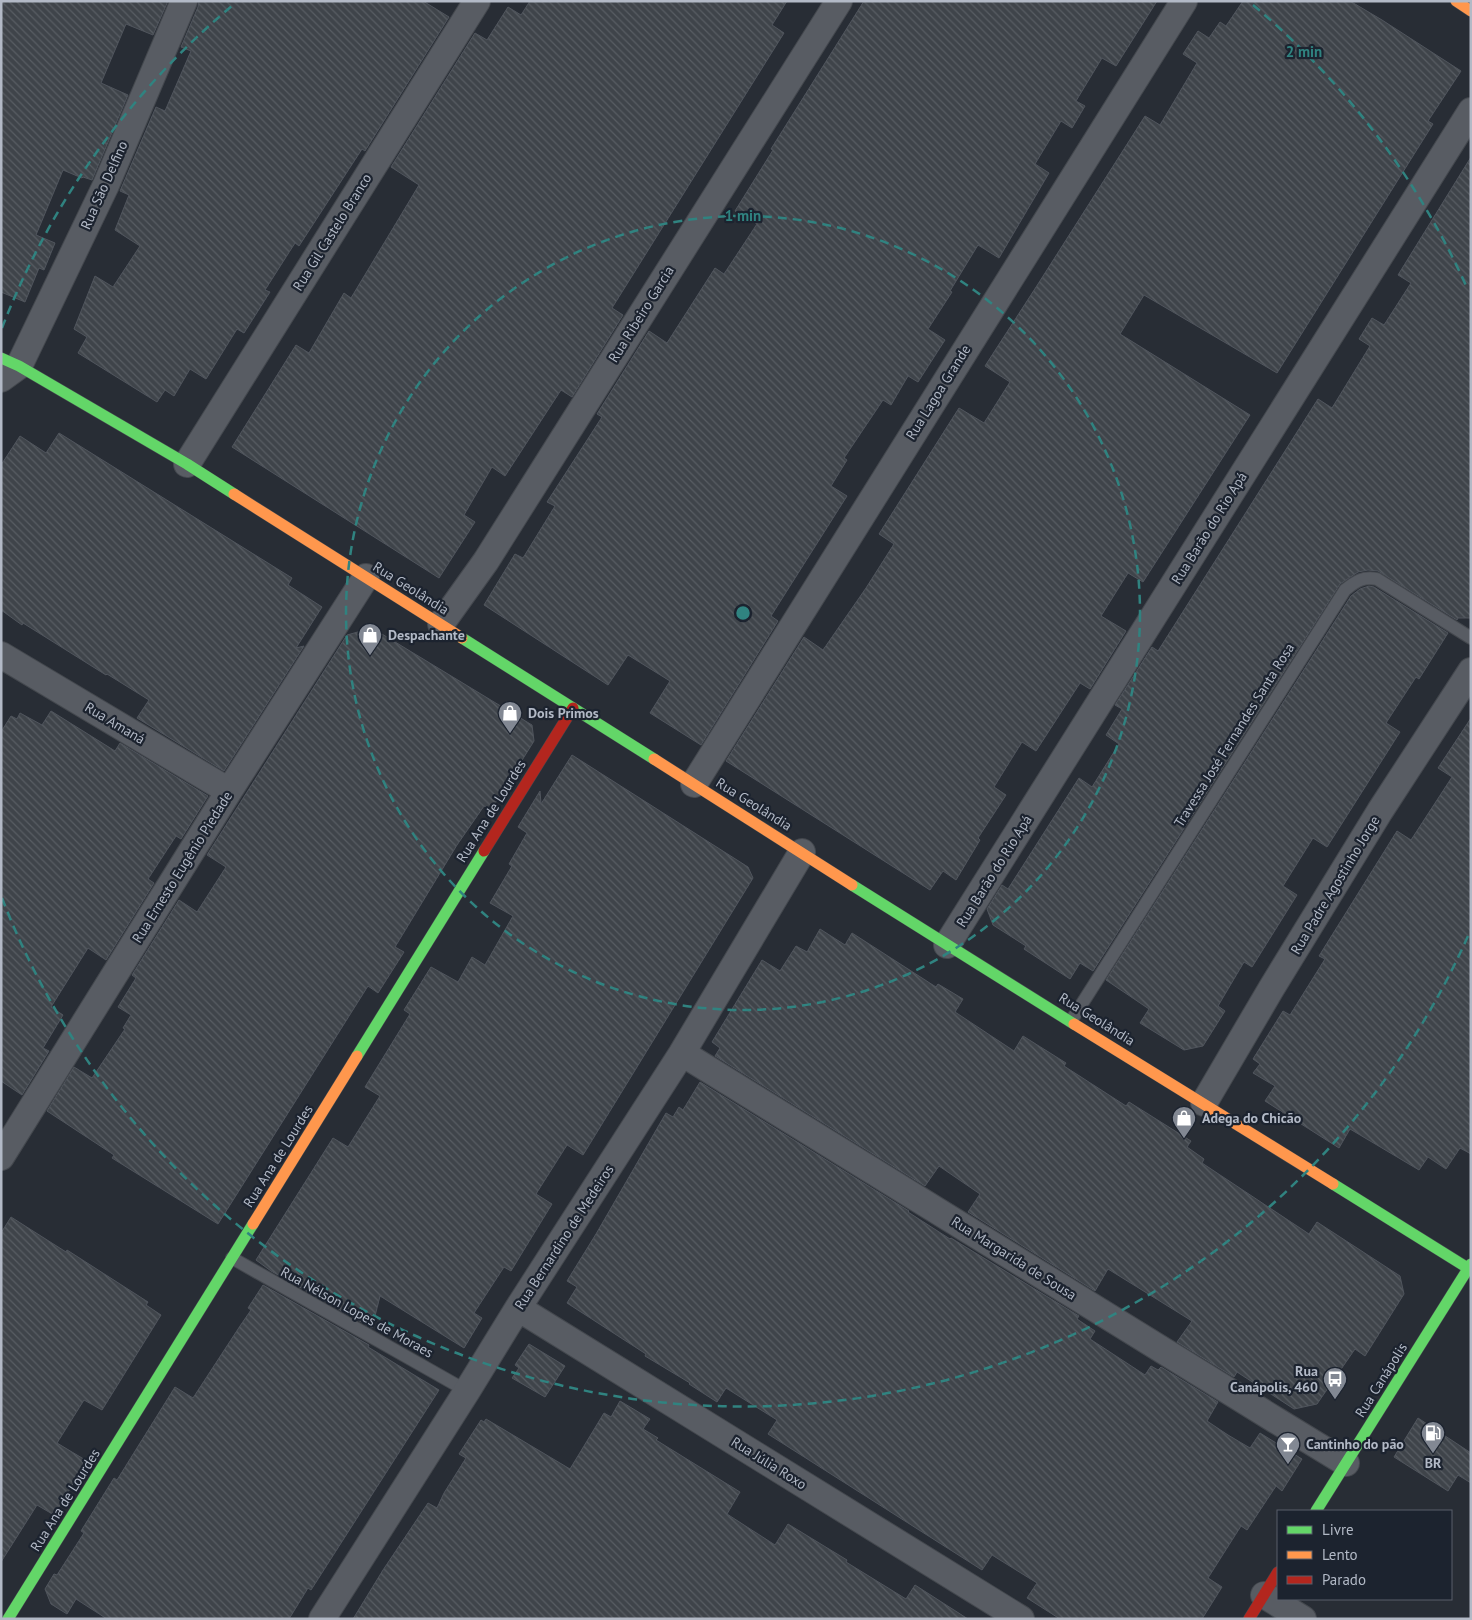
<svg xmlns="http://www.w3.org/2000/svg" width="1472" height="1620" viewBox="0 0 1472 1620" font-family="'PT Sans',sans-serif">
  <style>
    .building { fill: url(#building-back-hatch); stroke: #50555d }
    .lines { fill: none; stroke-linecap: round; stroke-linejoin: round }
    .lane-casing { stroke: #44484e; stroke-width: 14 }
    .street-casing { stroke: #44484e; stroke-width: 28 }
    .fast-casing { stroke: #44484e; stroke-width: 12 }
    .slow-casing { stroke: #44484e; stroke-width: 12 }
    .jam-casing { stroke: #44484e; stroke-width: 12 }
    .lane { stroke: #585c63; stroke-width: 12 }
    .street { stroke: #585c63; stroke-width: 26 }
    .fast { stroke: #63d668; stroke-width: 11 }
    .slow { stroke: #ff974d; stroke-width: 11 }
    .jam { stroke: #b3261e; stroke-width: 11 }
    .ring { fill: none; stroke: #308380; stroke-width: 2.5; stroke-dasharray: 9 6 }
    .labels { text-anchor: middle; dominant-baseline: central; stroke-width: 4.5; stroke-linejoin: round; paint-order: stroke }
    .street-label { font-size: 14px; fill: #b2b9c6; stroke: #1c232f }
    .poi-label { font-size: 14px; font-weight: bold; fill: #b2b9c6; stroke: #1c232f; text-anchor: start }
    .centre { fill: #308380; stroke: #1c232f; stroke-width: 2.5 }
    .ring-label { font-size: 15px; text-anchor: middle; font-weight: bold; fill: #308380; stroke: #1c232f; stroke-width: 4.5; stroke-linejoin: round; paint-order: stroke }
  </style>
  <defs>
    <pattern id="building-back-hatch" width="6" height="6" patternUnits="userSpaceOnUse" patternTransform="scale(1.25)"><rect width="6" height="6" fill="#3f444a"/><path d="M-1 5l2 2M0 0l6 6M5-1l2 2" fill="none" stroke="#585d63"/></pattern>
  </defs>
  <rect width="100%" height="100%" fill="#282d35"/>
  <path class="building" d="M1,1H168L153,35L126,24L101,83L128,95L92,180L83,177L82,178L63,170L36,235L55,243L44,270L39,268L25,302L1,292Z
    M199,1H423L449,17L365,151L362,149L299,246L295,243L265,290L270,292L244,333L237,329L206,379L190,369L174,396L165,390L157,402L78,353L87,337L74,329L95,276L113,287L140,246L115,230L129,195L120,191L156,107L165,111L191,51L181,47L198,7Z
    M530,1H787L772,25L784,33L612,308L623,315L572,397L561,390L505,476L492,467L464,515L475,522L439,578L232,447L296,345L309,353L344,293L351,298L419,185L391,167L475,33L487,40L508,7L521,15Z
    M864,1H1157L1116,66L1102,58L1076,101L1085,106L1072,128L1061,121L1035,164L1049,173L999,258L978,245L950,291L952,292L928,329L945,340L918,382L908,376L891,405L883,400L844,458L847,460L831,486L847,496L771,616L778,621L701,745L650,713L670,681L628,655L608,685L484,605L515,554L523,558L555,506L547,502L602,417L597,414L649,331L667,343L715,268L724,274L757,224L735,211L773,150L771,149Z
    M1243,1H1350L1382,20L1461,71L1428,121L1433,124L1277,373L1144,295L1120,334L1250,415L1143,582L1128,573L1101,616L1126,631L1090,689L1080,683L1036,751L1022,742L994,787L1006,795L978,838L980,840L956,880L943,871L930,890L726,761L804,637L823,650L866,588L894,544L879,534L959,408L984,423L1010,382L985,366L1038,284L1145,116L1160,125L1197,63L1183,54L1198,31L1209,38L1220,22L1226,26Z
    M1471,157V618H1458L1457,620L1378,571L1368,570L1358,572L1340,584L1093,971L1080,963L1070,979L1024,949L1026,946L993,925L987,909L1002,885L1008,889L1079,778L1092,787L1119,744L1106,735L1122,709L1115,705L1152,647L1158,651L1318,399L1332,408L1370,346L1359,339L1372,318L1384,325L1411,283L1398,275Z
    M59,433L292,578L288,585L322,607L296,648L304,646L224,771L137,718L149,700L107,674L106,675L23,623L22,625L1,610V465L20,436L46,453Z
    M1369,586L1374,587L1448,633L1419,679L1416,677L1386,723L1400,732L1327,847L1313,838L1283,886L1297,895L1252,967L1244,962L1218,1006L1225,1011L1203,1046L1184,1050L1140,1023L1149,1009L1106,980L1351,596L1360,589Z
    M372,628L532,725L534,741L491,810L484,806L457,845L395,947L404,952L378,993L368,986L218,1224L112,1158L114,1155L47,1111L74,1067L92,1078L125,1029L123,1028L131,1015L118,1007L136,978L132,975L179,900L197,912L226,867L207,855L347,635Z
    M51,711L115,751L120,743L208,796L181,839L176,836L148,879L154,883L106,960L88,948L51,1007L63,1015L43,1048L49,1051L22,1095L1,1081V732L11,716L17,719L20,713L42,725Z
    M1471,718V1154L1460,1148L1446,1169L1428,1157L1419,1170L1350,1129L1339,1148L1265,1101L1275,1086L1253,1073L1260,1064L1253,1059L1283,1011L1290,1015L1325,959L1319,956L1397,831L1411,840L1452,777L1438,768Z
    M572,755L748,867L753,878L583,1155L567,1145L536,1194L552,1204L511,1271L504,1267L474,1313L482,1318L464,1348L380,1296L372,1328L271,1271L256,1260L333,1138L348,1147L380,1096L365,1087L410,1014L404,1010L431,967L458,982L472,957L485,965L513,916L490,903L512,866L509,864L527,833L518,827L540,791L541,804Z
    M820,929L845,945L852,933L936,987L938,984L963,999L955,1012L1014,1051L1023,1036L1066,1063L1064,1066L1126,1106L1129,1102L1191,1141L1187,1147L1204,1159L1202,1163L1309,1234L1317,1222L1400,1276L1404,1294L1365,1356L1355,1349L1317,1404L1294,1409L1237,1372L1234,1377L1177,1342L1192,1321L1108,1269L1095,1291L968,1212L980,1194L939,1166L925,1186L715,1056L720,1048L712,1042L762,960L780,971L796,946L807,952Z
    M700,1082L909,1211L908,1212L950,1239L951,1238L1079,1316L1077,1319L1095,1331L1090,1339L1145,1375L1151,1366L1158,1370L1161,1367L1218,1402L1207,1421L1228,1435L1250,1448L1260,1433L1302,1459L1282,1491L1276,1486L1247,1530L1241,1526L1208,1578L1222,1587L1202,1619H1060L1027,1598L1037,1583L992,1555L982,1570L768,1434L777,1420L726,1388L717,1402L689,1384L690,1383L645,1356L646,1354L567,1303L577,1287L567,1281L596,1234L666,1113L673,1117L679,1107L683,1110Z
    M11,1217L66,1252L67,1250L148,1302L146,1305L161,1315L102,1410L84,1400L57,1443L87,1461L54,1515L37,1505L1,1562V1233Z
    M263,1285L369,1345L368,1347L439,1390L311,1590L308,1588L289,1619H107L76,1599L67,1614L51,1604L45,1589L54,1574L57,1575L84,1533L81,1531L114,1478L117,1480L175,1387L193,1398L240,1326L251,1310L248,1308Z
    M529,1344L565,1366L545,1397L512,1378L519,1368L515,1365Z
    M620,1401L650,1419L643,1429L658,1438L656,1440L740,1492L727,1514L775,1545L788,1524L847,1560L846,1562L906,1599L915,1585L968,1619H353L383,1570L428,1503L437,1508L444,1493L466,1458L459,1454L481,1420L484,1422L486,1419L570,1469L604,1413L611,1417Z
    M1418,1418L1471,1453V1483L1458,1475L1448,1491L1394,1457Z"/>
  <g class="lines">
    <g class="lane-casing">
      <path id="lane" d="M1071,1021L1345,590C1356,581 1364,576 1377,579L1471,638
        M232,1258L467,1391"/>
    </g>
    <g class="street-casing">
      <path id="street" d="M1,379L19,366L106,185L184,1
        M187,464L477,1
        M441,624L486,561L839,1
        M1,655L229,791
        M694,784L1184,1
        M947,945L1471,111
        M682,1053C904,1190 1124,1328 1346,1463
        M1204,1103L1271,989L1380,811L1471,671
        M1,1157L229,791L366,577
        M518,1308L1021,1619
        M1264,1595L1303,1619
        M322,1619L467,1391L518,1308L682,1053L802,852"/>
    </g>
    <g class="fast-casing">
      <path id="fast" d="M1,358L19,366L187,464L234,494
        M462,638L654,759
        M852,885L1074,1024
        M357,1056L484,851
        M1333,1184L1471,1270
        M1316,1511L1471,1264
        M8,1619L253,1224"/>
    </g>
    <g class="slow-casing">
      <path id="slow" d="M1456,1L1471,11
        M234,494L462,638
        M654,759L852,885
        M1074,1024L1333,1184
        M253,1224L357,1056"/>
    </g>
    <g class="jam-casing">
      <path id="jam" d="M484,851L573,708
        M1249,1619L1278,1572"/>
    </g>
    <use href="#lane" class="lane"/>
    <use href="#street" class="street"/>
    <use href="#fast" class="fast"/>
    <use href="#slow" class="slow"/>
    <use href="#jam" class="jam"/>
  </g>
  <g class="ring">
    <circle cx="743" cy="613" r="397"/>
    <path d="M1468 936A794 794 0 0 1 2 898M2 328A794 794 0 0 1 233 5M1253 5A794 794 0 0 1 1468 290"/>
  </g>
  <defs>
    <g id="shop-pin" transform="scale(1.25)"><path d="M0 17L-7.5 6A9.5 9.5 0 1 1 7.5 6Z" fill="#828893" stroke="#1c232f"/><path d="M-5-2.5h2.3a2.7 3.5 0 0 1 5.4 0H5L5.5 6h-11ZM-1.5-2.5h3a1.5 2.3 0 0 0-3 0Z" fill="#fff"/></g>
    <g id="bus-pin" transform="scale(1.25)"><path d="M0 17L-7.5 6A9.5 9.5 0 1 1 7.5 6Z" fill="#828893" stroke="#1c232f"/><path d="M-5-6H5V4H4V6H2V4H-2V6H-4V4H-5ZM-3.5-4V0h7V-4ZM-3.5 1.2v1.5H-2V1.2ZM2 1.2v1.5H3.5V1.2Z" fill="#fff"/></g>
    <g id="fuel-pin" transform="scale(1.25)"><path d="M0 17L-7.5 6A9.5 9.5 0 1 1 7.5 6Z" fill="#828893" stroke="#1c232f"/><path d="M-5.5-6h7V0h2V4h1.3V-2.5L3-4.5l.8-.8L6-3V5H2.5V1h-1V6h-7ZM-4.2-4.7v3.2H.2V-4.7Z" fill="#fff"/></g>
    <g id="bar-pin" transform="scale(1.25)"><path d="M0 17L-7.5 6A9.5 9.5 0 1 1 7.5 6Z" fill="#828893" stroke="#1c232f"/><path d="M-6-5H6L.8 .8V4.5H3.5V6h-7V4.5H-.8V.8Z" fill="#fff"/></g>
  </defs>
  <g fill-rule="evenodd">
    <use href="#shop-pin" x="370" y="635"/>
    <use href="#shop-pin" x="510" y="713"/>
    <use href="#shop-pin" x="1184" y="1118"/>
    <use href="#bus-pin" x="1335" y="1379"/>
    <use href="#fuel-pin" x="1433" y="1433"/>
    <use href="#bar-pin" x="1288" y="1444"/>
  </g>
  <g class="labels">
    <g class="street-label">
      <text transform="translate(104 185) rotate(-66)">Rua São Delfino</text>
      <text transform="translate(332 232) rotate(-58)">Rua Gil Castelo Branco</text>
      <text transform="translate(641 314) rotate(-58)">Rua Ribeiro Garcia</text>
      <text transform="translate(938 392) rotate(-58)">Rua Lagoa Grande</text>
      <text transform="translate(1209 528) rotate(-58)">Rua Barão do Rio Apá</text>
      <text transform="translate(411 588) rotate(32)">Rua Geolândia</text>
      <text transform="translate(115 723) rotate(31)">Rua Amaná</text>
      <text transform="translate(1234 735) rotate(-58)">Travessa José Fernandes Santa Rosa</text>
      <text transform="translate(754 804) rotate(32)">Rua Geolândia</text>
      <text transform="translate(491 811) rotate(-58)">Rua Ana de Lourdes</text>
      <text transform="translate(182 867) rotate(-58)">Rua Ernesto Eugênio Piedade</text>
      <text transform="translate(994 871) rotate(-58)">Rua Barão do Rio Apá</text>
      <text transform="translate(1335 885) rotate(-59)">Rua Padre Agostinho Jorge</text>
      <text transform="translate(1097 1019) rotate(32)">Rua Geolândia</text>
      <text transform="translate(278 1156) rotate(-58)">Rua Ana de Lourdes</text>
      <text transform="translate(564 1237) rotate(-57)">Rua Bernardino de Medeiros</text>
      <text transform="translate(1014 1258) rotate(32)">Rua Margarida de Sousa</text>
      <text transform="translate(357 1312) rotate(29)">Rua Nélson Lopes de Moraes</text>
      <text transform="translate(1381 1380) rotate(-58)">Rua Canápolis</text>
      <text transform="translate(769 1463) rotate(32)">Rua Júlia Roxo</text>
      <text transform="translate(65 1500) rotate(-58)">Rua Ana de Lourdes</text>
    </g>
    <g class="poi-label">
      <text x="388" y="635">Despachante</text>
      <text x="528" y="713">Dois Primos</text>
      <text x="1202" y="1118">Adega do Chicão</text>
      <text x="1318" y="1371" text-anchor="end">Rua<tspan x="1318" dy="16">Canápolis, 460</tspan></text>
      <text x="1306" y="1444">Cantinho do pão</text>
      <text x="1433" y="1463" text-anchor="middle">BR</text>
    </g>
  </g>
  <circle cx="743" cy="613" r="8" class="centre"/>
  <g class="ring-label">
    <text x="1304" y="57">2 min</text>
    <text x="743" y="221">1 min</text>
  </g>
  <rect width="1472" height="1620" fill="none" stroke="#b2b9c6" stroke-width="5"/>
  <rect x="1277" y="1510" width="175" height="90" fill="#1c232f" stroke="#585f6b"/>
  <rect x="1287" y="1526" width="25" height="8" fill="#63d668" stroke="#585f6b"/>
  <text x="1322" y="1535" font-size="15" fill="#b2b9c6">Livre</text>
  <rect x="1287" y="1551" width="25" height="8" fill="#ff974d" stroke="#585f6b"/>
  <text x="1322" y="1560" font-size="15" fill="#b2b9c6">Lento</text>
  <rect x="1287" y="1576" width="25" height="8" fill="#b3261e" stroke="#585f6b"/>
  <text x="1322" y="1585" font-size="15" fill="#b2b9c6">Parado</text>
</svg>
